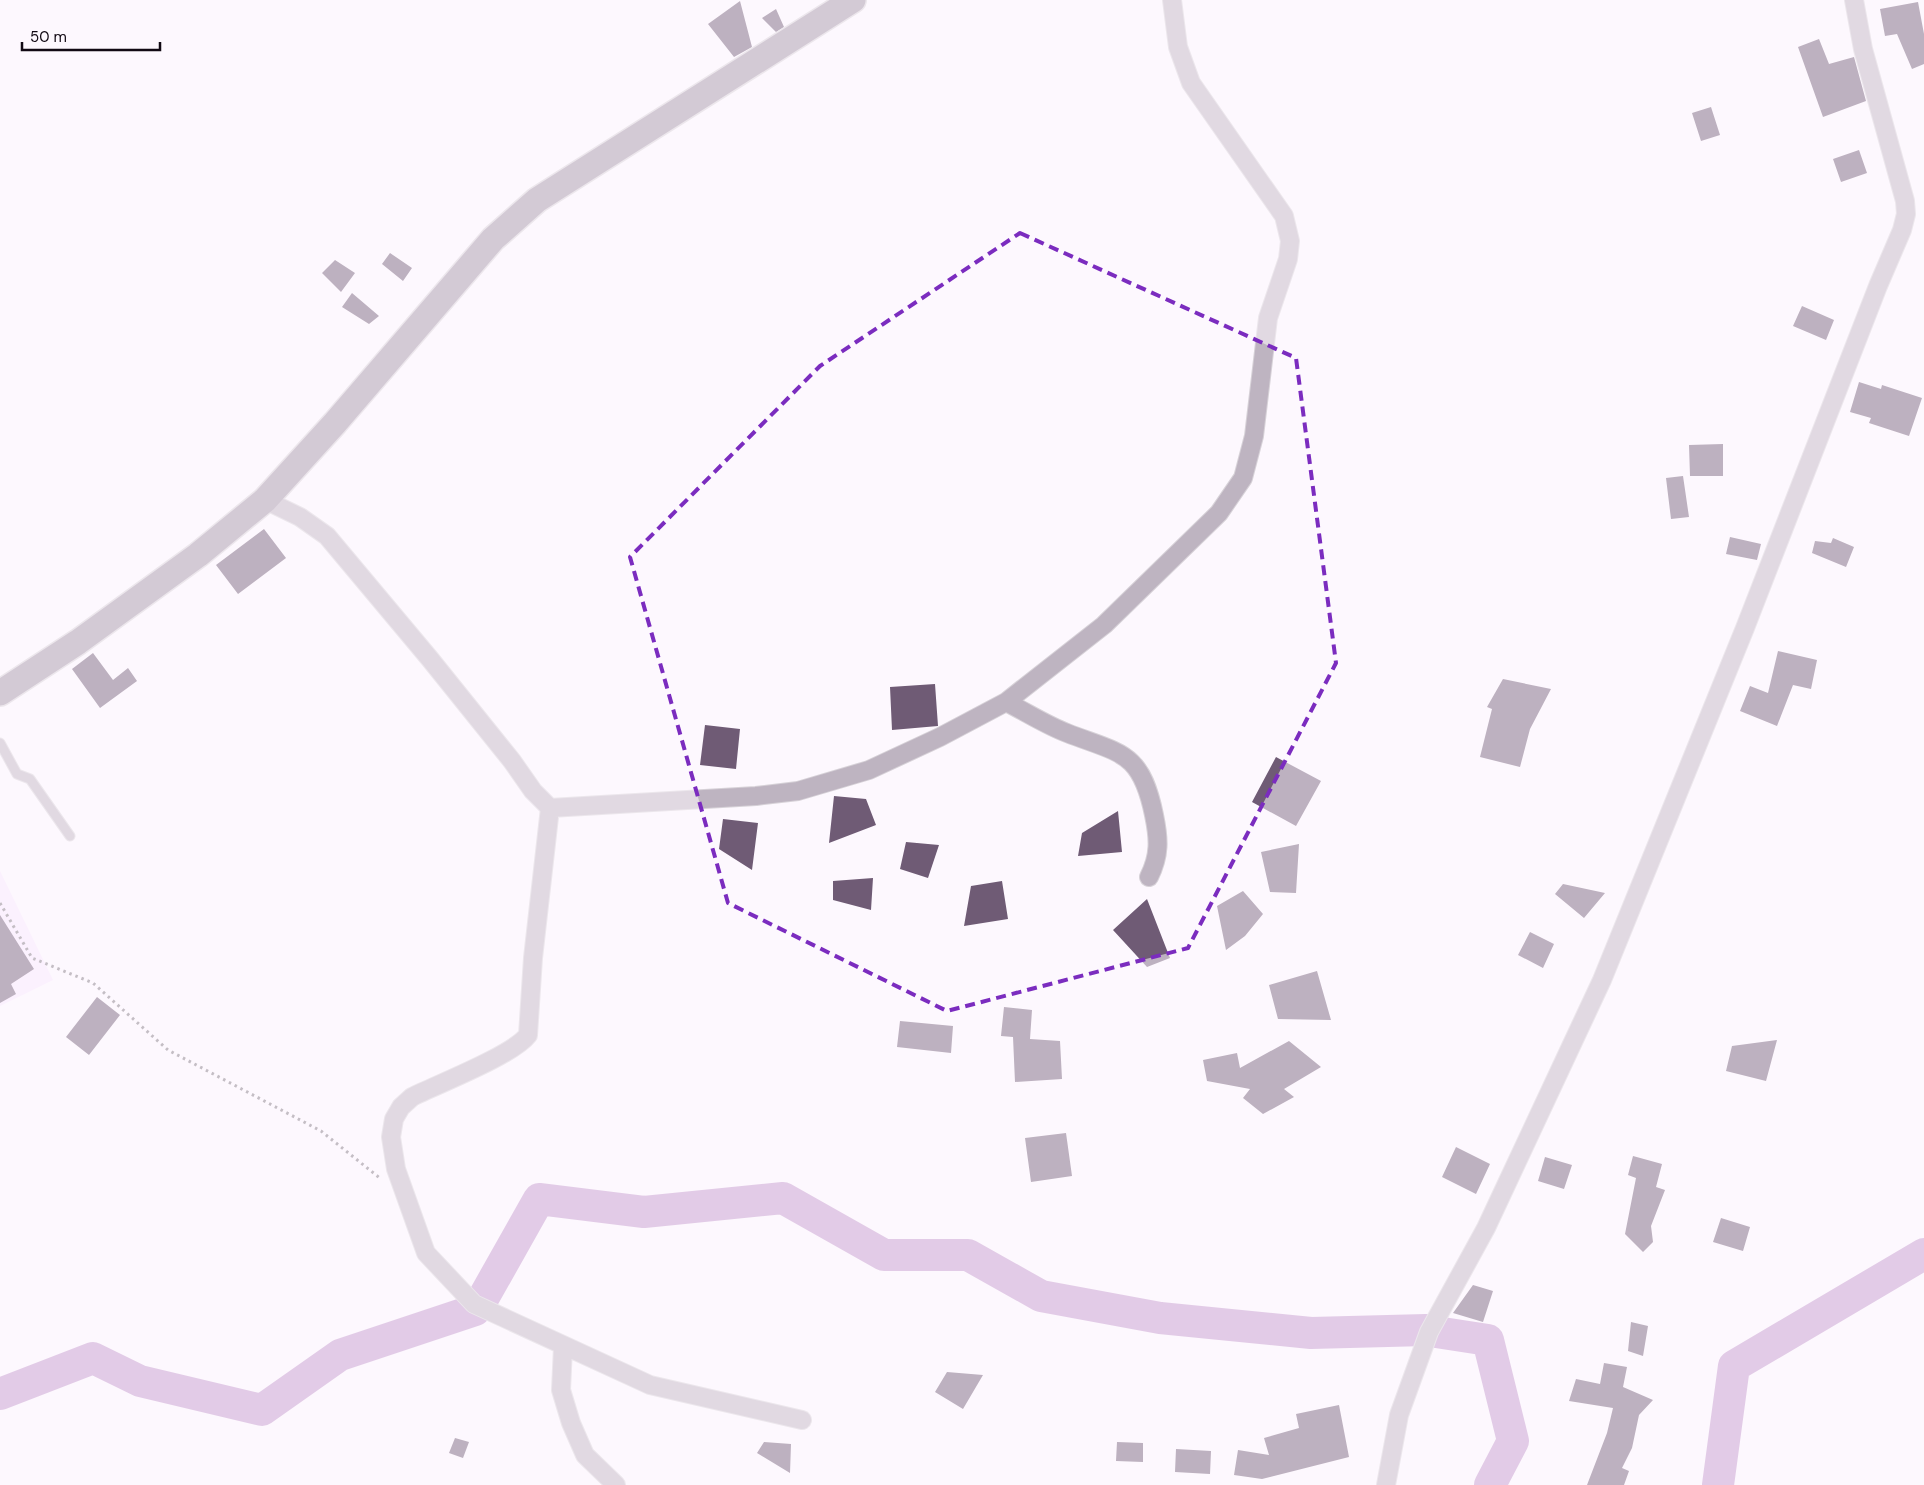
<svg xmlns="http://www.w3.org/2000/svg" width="1924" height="1485" viewBox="0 0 1924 1485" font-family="'DM Sans',sans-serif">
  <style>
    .built { fill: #f9e8fe }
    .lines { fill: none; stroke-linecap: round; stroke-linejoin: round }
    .river { stroke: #c196cc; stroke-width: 32 }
    .building { fill: #6f5b75 }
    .lane-casing { stroke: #d7d2d8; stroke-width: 11 }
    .street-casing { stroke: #d7d2d8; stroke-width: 20 }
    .secondary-casing { stroke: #d7d2d8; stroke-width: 28 }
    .path { stroke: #7f7881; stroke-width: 3; stroke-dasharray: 2.5 4; stroke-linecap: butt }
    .lane { stroke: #beb4c1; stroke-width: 9 }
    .street { stroke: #beb4c1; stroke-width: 18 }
    .secondary { stroke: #a192a5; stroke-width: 25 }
    .marked { fill: none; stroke: #7b2cbf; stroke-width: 4; stroke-dasharray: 10 6; stroke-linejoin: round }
  </style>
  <rect width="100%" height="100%" fill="#fdf8fe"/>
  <path class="built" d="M0,871L53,980L0,1006Z"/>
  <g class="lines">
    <path class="river" d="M481,1302L539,1199L644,1212L783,1198L884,1255H968L1041,1296L1160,1318L1311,1333L1426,1330
      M1436,1332L1488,1340L1513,1441L1490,1485
      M0,1394L93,1358L140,1381L262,1410L340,1355L475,1310
      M1718,1485L1734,1366L1924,1254"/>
  </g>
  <path class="building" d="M740,1L752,47L734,57L708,24Z
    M1918,2L1924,34V64L1912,69L1897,34L1885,36L1880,9Z
    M776,9L784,27L776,32L762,18Z
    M1819,39L1829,64L1854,57L1866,101L1823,117L1798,47Z
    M1711,107L1720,135L1701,141L1692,113Z
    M1859,150L1867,173L1841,182L1833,159Z
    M390,253L412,268L403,281L382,264Z
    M335,260L355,273L341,292L322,273Z
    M352,293L379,316L369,324L342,307Z
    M1802,306L1834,320L1826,340L1793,326Z
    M1859,382L1881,389L1882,385L1922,398L1909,436L1869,423L1871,418L1850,412Z
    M1723,444V476H1690L1689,445Z
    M1683,476L1689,517L1671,519L1666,478Z
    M264,529L286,558L238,594L216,565Z
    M1730,537L1761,544L1757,560L1726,554Z
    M1833,538L1854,547L1846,567L1812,553L1815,541L1831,543Z
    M1778,651L1817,660L1811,689L1793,685L1777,726L1740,711L1750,686L1768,693Z
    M93,653L113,680L128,668L137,681L100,708L72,669Z
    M1503,679L1551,689L1530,729L1520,767L1480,757L1492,709L1487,707Z
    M935,684L938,726L892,730L890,687Z
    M705,725L740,729L736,769L700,765Z
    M1276,757L1321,781L1296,826L1252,802Z
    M834,796L866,799L876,825L829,843Z
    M1118,811L1122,852L1078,856L1082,833Z
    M723,819L758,823L752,870L719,849Z
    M906,842L939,845L928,878L900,869Z
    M1299,844L1296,893L1270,892L1261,852Z
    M873,878L871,910L833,900V881Z
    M1002,881L1008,919L964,926L971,886Z
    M1563,884L1605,893L1584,918L1555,894Z
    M1243,891L1263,914L1245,936L1226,950L1217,906Z
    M1147,899L1170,958L1147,967L1113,930Z
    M0,915L34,969L11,984L16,994L0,1003Z
    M1530,932L1554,944L1543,968L1518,955Z
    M1317,971L1331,1020L1278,1019L1269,985Z
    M97,997L120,1015L89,1055L66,1037Z
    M1004,1007L1032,1010L1030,1039L1060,1041L1062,1079L1015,1082L1013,1037L1001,1036Z
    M900,1021L953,1026L951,1053L897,1047Z
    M1777,1040L1766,1081L1726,1071L1732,1046Z
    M1289,1041L1321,1067L1284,1089L1294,1097L1263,1114L1243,1098L1250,1089L1207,1081L1203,1060L1237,1053L1240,1068Z
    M1066,1133L1072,1176L1031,1182L1025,1138Z
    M1456,1147L1490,1164L1476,1194L1442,1177Z
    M1633,1156L1662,1164L1656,1187L1665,1190L1651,1226L1653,1242L1643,1252L1625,1234L1636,1178L1628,1175Z
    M1545,1157L1572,1165L1564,1189L1538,1181Z
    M1721,1218L1750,1227L1743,1251L1713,1242Z
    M1473,1285L1493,1291L1483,1322L1453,1313Z
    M1631,1322L1648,1326L1643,1356L1628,1351Z
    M1604,1363L1627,1367L1623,1387L1653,1400L1639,1415L1632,1448L1622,1468L1629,1471L1624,1485H1587L1607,1433L1613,1408L1569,1401L1576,1379L1600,1384Z
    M947,1372L983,1375L963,1409L935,1392Z
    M1339,1405L1349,1457L1262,1479L1234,1475L1238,1450L1269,1455L1264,1438L1299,1428L1296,1414Z
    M455,1438L469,1442L463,1458L449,1453Z
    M764,1442L791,1444L790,1473L757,1453Z
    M1117,1442L1143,1443V1462L1116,1461Z
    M1176,1449L1211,1451L1210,1474L1175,1472Z"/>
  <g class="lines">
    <g class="lane-casing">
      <path id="lane" d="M0,743L17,774L30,779L70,836"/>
    </g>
    <g class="street-casing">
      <path id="street" d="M265,500L300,517L327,536L430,659L512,761L533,791L550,808L756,796L798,791L869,770L940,737L1006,702L1104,625L1219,513L1243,478L1254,436L1268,318L1288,259L1290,241L1284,216L1191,83L1178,47L1172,0
        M1006,702C1026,712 1046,725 1067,733C1121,754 1141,751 1154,815C1159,839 1160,855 1149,877
        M550,808L533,958L528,1035C513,1055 438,1084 412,1097L401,1107L394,1119L391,1137L396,1169L426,1253L474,1304L650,1385L802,1420
        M563,1347L561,1390L571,1423L585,1455L616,1485
        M1386,1485L1399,1415L1429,1332L1486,1228L1602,980L1745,628L1878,286L1902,230L1906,214L1905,201L1863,49L1854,0"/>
    </g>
    <g class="secondary-casing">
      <path id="secondary" d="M0,693L78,642L198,555L265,500L335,423L493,239L537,200L853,0"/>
    </g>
    <path class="path" d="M0,903L32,958L93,983L168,1050L321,1131L381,1179"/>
    <use href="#lane" class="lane"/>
    <use href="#street" class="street"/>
    <use href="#secondary" class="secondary"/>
  </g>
  <path d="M0 0H1924V1485H0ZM1020,233L1296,358L1336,663L1188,948L947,1011L728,903L630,557L820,366Z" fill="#fdf8fe" fill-opacity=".55" fill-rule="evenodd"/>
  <path class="marked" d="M1020,233L1296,358L1336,663L1188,948L947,1011L728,903L630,557L820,366Z"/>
  <path d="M22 42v8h138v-8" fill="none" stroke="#110913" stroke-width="2.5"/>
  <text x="30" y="42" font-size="15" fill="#110913" stroke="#fdf8fe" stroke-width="4" paint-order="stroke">50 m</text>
</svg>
